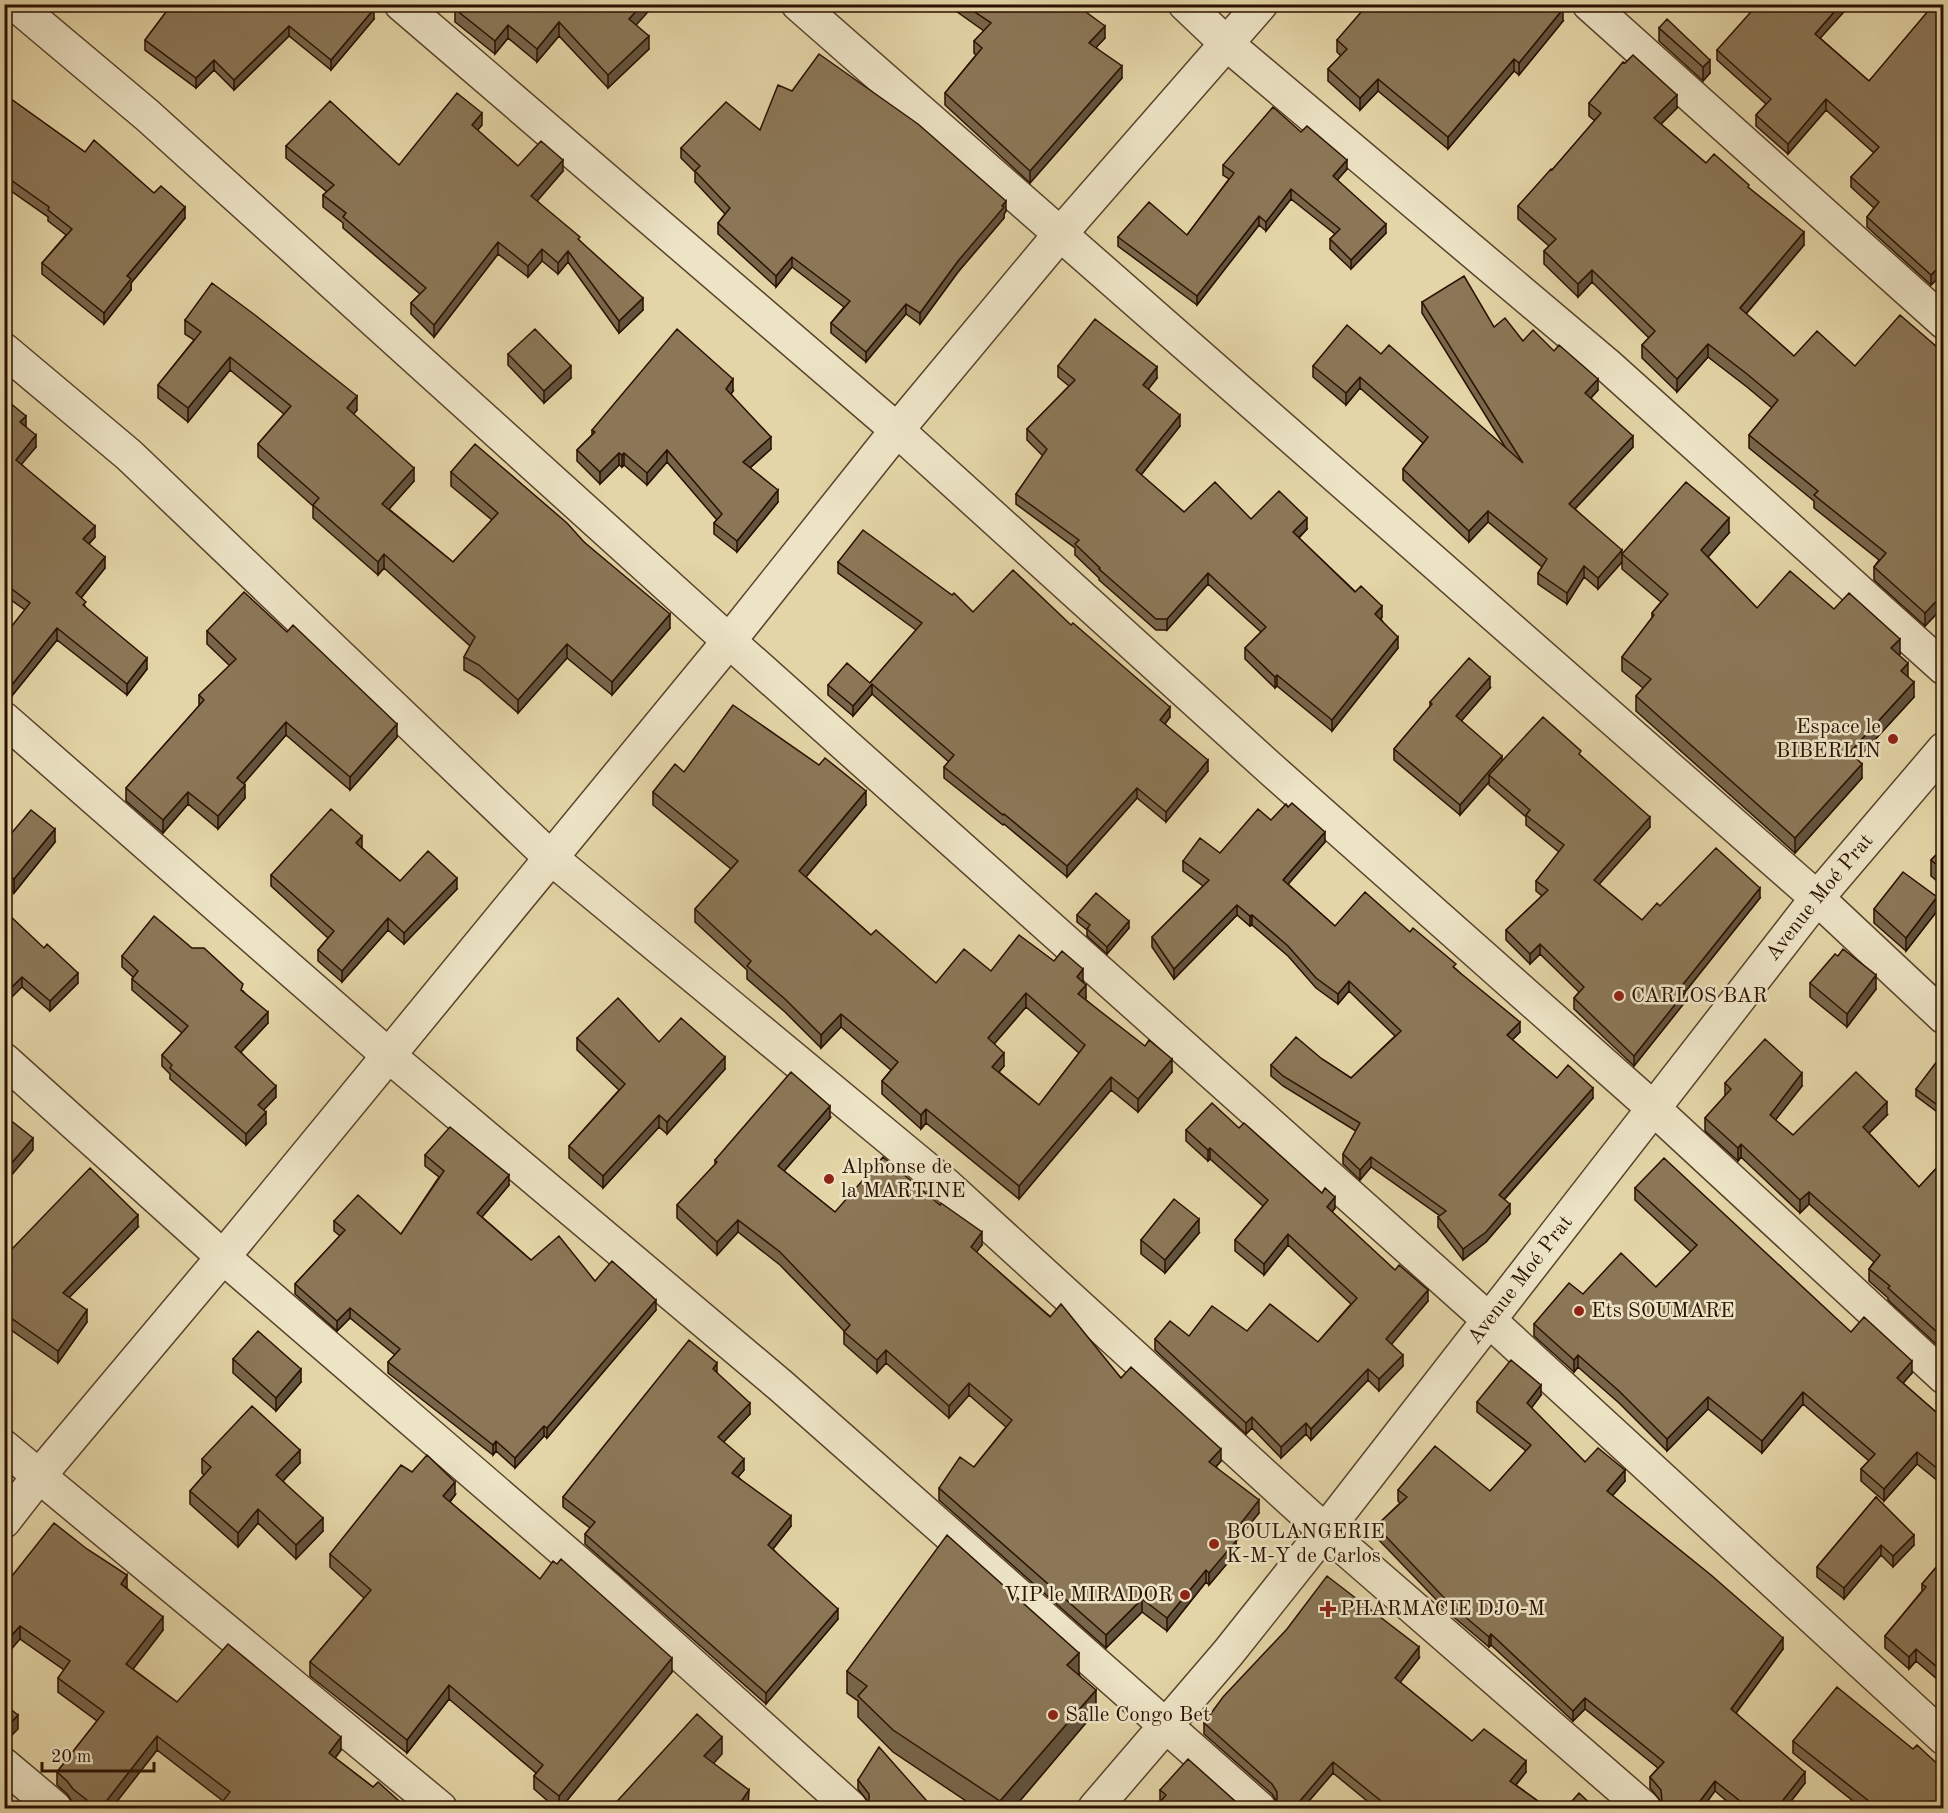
<svg xmlns="http://www.w3.org/2000/svg" width="1948" height="1813" viewBox="0 0 1948 1813" font-family="'Old Standard TT',serif">
  <style>
    .lines { fill: none; stroke-linecap: round; stroke-linejoin: round }
    .minor-casing { stroke: #59422a; stroke-width: 36 }
    .minor { stroke: #ede4c6; stroke-width: 33 }
    .wall { fill: #78664b; stroke: #2b1101; stroke-width: 1.5; fill-rule: evenodd }
    .shaded-wall { fill: #61533d; stroke: #2b1101; stroke-width: 1.5 }
    .building { fill: #8b7757; stroke: #2b1101; stroke-width: 1.5; fill-rule: evenodd }
    .poi-dot { fill: #8f2418; stroke: #ede4c6; stroke-width: 2 }
    .labels { text-anchor: middle; dominant-baseline: central; stroke-width: 5; stroke-linejoin: round; paint-order: stroke }
    .poi-label { font-size: 21px; fill: #2b1101; stroke: #ede4c6; text-anchor: start }
    .street-label { font-size: 21px; fill: #2b1101; stroke: #ede4c6 }
  </style>
  <rect width="100%" height="100%" fill="#e3d5a7"/>
  <filter id="stains"><feTurbulence type="fractalNoise" baseFrequency=".00333" numOctaves="4"/><feColorMatrix values="0 0 0 0 .2 0 0 0 0 .09 0 0 0 0 .02 0 0 0 .5 -.17"/></filter>
  <radialGradient id="worn" r=".72"><stop offset=".6" stop-color="#630" stop-opacity="0"/><stop offset="1" stop-color="#630" stop-opacity=".3"/></radialGradient>
  <g class="lines">
    <g class="minor-casing">
      <g id="minor">
        <path d="M15,4L147,115L729,641L1489,1320L1944,1738"/>
        <path d="M401,4L897,430L1272,770L1653,1108L1944,1377"/>
        <path d="M798,4L1817,898L1944,1017"/>
        <path d="M1185,4L1227,44L1606,364L1944,668"/>
        <path d="M1589,4L1944,322"/>
        <path d="M4,350L129,455L550,857L946,1185L1325,1531L1644,1808"/>
        <path d="M4,719L388,1055L780,1385L1259,1808"/>
        <path d="M4,1060L223,1257L607,1588L851,1808"/>
        <path d="M4,1447L440,1808"/>
        <path d="M4,1521L39,1476L223,1257L729,641L897,430L1061,233L1261,4"/>
        <path d="M4,1765L55,1808"/>
        <path id="s1" d="M1095,1808L1228,1653L1325,1531L1817,898L1944,749"/>
      </g>
    </g>
    <use href="#minor" class="minor"/>
  </g>
  <path class="wall" d="M172,4L374,19L331,70L289,36L234,90L214,70L196,88L145,50V40Z
    M946,4H1075L1105,38L1096,47L1122,78L1030,183L945,105V93L976,55L974,53V41L984,31Z
    M1944,4V280L1940,276L1931,285L1867,227V217L1874,208L1851,187V177L1874,153L1826,110L1788,154L1756,126V115L1766,104L1717,60V50L1820,38L1869,81Z
    M455,9L636,25L649,49L608,88L559,36L537,62L508,38L495,54L455,22Z
    M1563,21L1519,75L1514,71L1448,149L1378,91L1360,110L1328,81V69L1341,56L1337,52V40Z
    M1659,28L1710,73L1703,81L1659,41Z
    M4,94L85,152L154,193L185,218L131,283V290L104,324L42,274V263L66,235L48,221V217L4,186Z
    M1589,103L1677,108L1661,124L1706,163L1749,188L1804,245L1746,314L1794,356L1855,366L1944,360V606L1925,626L1874,580V567L1879,560L1814,508V501L1749,448V435L1772,408L1747,387L1708,357L1677,392L1642,358V345L1649,338L1592,282L1578,297L1544,264V251L1549,246L1518,219V206L1552,170L1595,121L1589,116Z
    M482,125L477,130L518,166L563,171L537,201L580,241L643,310L619,333L568,262L558,274L542,261L528,277L498,254L434,337L411,314V303L420,294L343,228V223L323,207V195L327,192L286,158V146L399,165Z
    M760,130L1006,211L1004,214V218L958,272L920,324L906,314L866,362L831,333V323L844,307L792,267L776,287L718,234V223L725,214L695,182V172L681,158V148Z
    M1301,132L1347,169L1337,180L1386,233L1351,269L1330,249V239L1335,234L1291,199L1266,231L1259,225L1197,305L1118,246V237L1187,235L1229,179L1223,175V165Z
    M1422,302L1494,327L1523,341L1554,351L1598,390L1591,398L1633,447L1575,509L1622,554L1729,533L1708,557L1757,608L1834,609L1900,654L1899,655L1908,677L1914,697L1857,759L1862,778L1795,853L1636,711V696L1643,688L1622,671V657L1652,618V613L1661,602L1622,569V562L1598,589L1584,577L1567,604L1538,584V573L1542,567L1488,522L1469,542L1403,480V469L1423,443L1360,388L1346,405L1313,377V366L1381,354L1507,450L1422,313Z
    M185,320L357,410L353,414L414,481L389,509L453,562L492,520L451,486V472L584,542L670,628L612,695L567,658L518,713L479,679L464,670V657L470,646L384,568L378,575L313,518V506L258,457V444L284,414L230,370L188,422L158,398V385L194,340L185,334Z
    M508,354L571,378L544,403L508,365Z
    M1058,366L1157,378L1148,389L1180,426L1141,475L1184,512L1251,519L1307,529L1299,538L1382,617L1381,619L1398,648L1332,731L1277,686L1275,688L1245,659V648L1261,632L1208,584L1167,630H1156L1099,580V578L1075,555V548L1016,504V494L1043,456L1027,440V429L1069,386L1058,377Z
    M733,391L731,394L771,449L750,468L778,502L737,552L714,534V523L717,520L667,462L647,485L624,465L622,467L619,465L600,484L577,461V450L592,435V430Z
    M4,398L26,427L36,447L21,464L95,537L89,544L105,568L81,598L86,608L147,669L127,695L57,640L11,697L4,692V636L25,610L4,595Z
    M838,562L973,612L1071,625L1170,717L1165,724L1208,771L1166,822L1137,798L1067,877L1004,824L1003,825L944,778V767L949,762L872,694L853,716L828,695V685L870,683L916,630L838,573Z
    M207,631L397,737L350,790L286,735L243,784L245,798L218,829L188,804L163,833L126,801V788L199,706V695L230,666L207,644Z
    M1490,688L1461,721L1502,761L1581,756L1650,827L1599,884L1642,920L1660,906L1760,898L1685,992V1002L1634,1066L1574,1009V998L1579,992L1540,954L1530,964L1506,940V930L1542,896L1536,891V881L1559,852L1526,825V817L1489,785V782L1460,815L1394,760V749L1430,707V702Z
    M684,772L866,805L806,877L871,935L936,983L991,971L1054,961L1083,982L1086,998L1085,999L1172,1072L1138,1112L1111,1090L1019,1199L926,1123L921,1129L882,1094V1081L891,1070L841,1027L821,1048L785,1012L747,979V970L695,922V909L731,869L653,805V792ZM1026,1007L1079,1053L1039,1105L999,1072L1004,1066L994,1044Z
    M1271,820L1325,842L1288,884L1335,926L1410,932L1456,969L1520,1032L1512,1040L1557,1078L1593,1098L1504,1200L1510,1214L1486,1242L1463,1260L1438,1227V1217L1440,1216L1371,1167L1360,1180L1343,1164V1154L1356,1131L1283,1086L1271,1076V1065L1322,1059L1351,1078L1395,1036L1349,991L1338,1004L1316,988L1288,956L1252,925L1250,926L1237,915L1174,979L1152,947V937L1203,886L1183,871V861L1220,853Z
    M4,842H55L14,893L4,885Z
    M1944,847V887L1931,876V860Z
    M362,848L400,881L457,889L404,944L388,930L342,982L318,961V950L328,938L271,886V875Z
    M1874,909L1937,911L1906,951L1874,923Z
    M1077,915L1129,928L1107,954L1087,936V930L1077,922Z
    M4,918L78,983L50,1011L22,987Z
    M122,956L243,991L268,1023L241,1052L276,1097L263,1110L266,1124L246,1145L170,1079V1074L162,1066V1055L182,1033L132,990V979L133,977L122,967Z
    M1810,983L1876,989L1847,1027L1810,997Z
    M577,1038L659,1042L725,1069L667,1134L659,1127L603,1188L569,1158V1146L619,1090L577,1050Z
    M1944,1057V1110L1940,1114L1916,1096V1089Z
    M1725,1083L1802,1086L1775,1120L1793,1135L1887,1115L1869,1133L1919,1187L1944,1160V1338L1937,1345L1888,1300V1298L1869,1281V1269L1874,1262L1809,1204L1800,1213L1741,1157L1738,1161L1705,1131V1118L1725,1096Z
    M830,1118L784,1171L835,1212L982,1245L976,1252L1121,1378L1221,1461L1216,1467L1259,1513L1236,1541V1553L1209,1585L1206,1582L1167,1631L1142,1612L1106,1648L939,1500V1488L974,1467L1006,1427L969,1395L949,1418L886,1363L877,1373L844,1344V1331L780,1265L738,1232L717,1255L677,1218V1205L715,1165V1160Z
    M1239,1128L1335,1208L1332,1212L1428,1301L1391,1344L1403,1366L1379,1391L1368,1380L1311,1440L1306,1434L1281,1458L1252,1428L1246,1434L1155,1350V1339L1247,1331L1318,1342L1351,1304L1288,1245L1264,1275L1235,1251V1240L1263,1206L1210,1159L1208,1161L1186,1141V1130Z
    M425,1155L509,1185L482,1217L531,1260L595,1281L656,1310L547,1438L544,1436L515,1468L496,1451L493,1455L388,1373V1362L395,1355L350,1318L337,1331L295,1294V1284L340,1236L334,1231V1221L401,1234L439,1177L425,1166Z
    M1635,1188L1912,1373L1903,1383L1944,1419V1486L1917,1464L1884,1501L1861,1481V1469L1869,1461L1803,1404L1762,1453L1708,1409L1667,1451L1619,1403L1578,1367L1574,1372L1534,1336V1324L1583,1294L1656,1287L1691,1252L1635,1200Z
    M138,1227L69,1297L87,1322L58,1363L4,1325V1241L12,1249Z
    M1199,1233L1165,1273L1141,1254V1240Z
    M233,1359L301,1382L276,1411L233,1373Z
    M717,1373L750,1414L723,1442L744,1470L738,1477L791,1526L773,1549L838,1619L766,1704L585,1544V1534L590,1528L563,1507V1497Z
    M1541,1395L1531,1408L1585,1462L1625,1481L1612,1496L1783,1649L1736,1713L1805,1783L1785,1809H1736L1715,1791L1662,1803L1650,1788V1777L1658,1768L1585,1709L1573,1721L1491,1645L1489,1647L1450,1614L1376,1537V1526L1400,1503L1398,1501V1490L1490,1491L1526,1451L1477,1412V1402Z
    M202,1459L300,1463L283,1481L323,1531L296,1559L258,1523L238,1547L190,1504V1491L204,1475L202,1473Z
    M455,1495L450,1502L540,1579L672,1672L560,1809H557L534,1789V1776L536,1773L449,1699L407,1753L310,1676V1662L364,1598L330,1567V1554Z
    M1876,1497L1914,1545L1893,1567L1881,1555L1844,1599L1817,1577V1567Z
    M1944,1510V1531L1939,1527V1515Z
    M1944,1558V1685L1916,1661L1909,1669L1885,1648V1636L1922,1591V1584Z
    M4,1586L127,1588L163,1630L133,1669L177,1702L341,1750L335,1758L373,1787L408,1809L223,1801L157,1750L111,1809H80L73,1803L67,1794L57,1785V1772L97,1721L58,1692V1678L64,1670L20,1639Z
    M1419,1658L1400,1682L1472,1741L1526,1772L1516,1785L1549,1809H1377L1333,1773L1302,1809H1274L1277,1802L1272,1794L1204,1734V1723Z
    M847,1671L1079,1674L1096,1711L1013,1809H978L893,1752L858,1717V1701L847,1693Z
    M1793,1741L1913,1749L1944,1809H1863L1793,1753Z
    M858,1780L934,1809L869,1803L858,1789Z
    M1160,1790L1244,1809L1160,1801Z"/>
  <path class="shaded-wall" d="M643,4H655L629,33V19Z
    M1841,4H1851L1815,44V34Z
    M374,9V19L331,70V60Z
    M1563,9V21L1519,75V63Z
    M559,22V36L537,62V49Z
    M508,25V38L495,54V41Z
    M289,26V36L234,90V80Z
    M1105,26V38L1089,55V43Z
    M649,36V49L608,88V75Z
    M1514,59V71L1448,149V137Z
    M214,60V70L196,88V78Z
    M1710,60V73L1703,81V67Z
    M1122,66V78L1030,183V171Z
    M1378,79V91L1360,110V98Z
    M1677,95V108L1654,131V118Z
    M1826,99V110L1788,154V144Z
    M482,113V125L472,137V125Z
    M563,160V171L531,208V196Z
    M1347,160V169L1333,185V176Z
    M1291,189V199L1266,231V222Z
    M1006,201V211L1004,214V218L958,272L920,324V313L958,261Z
    M185,207V218L131,283V290L104,324V313L127,276Z
    M1259,216V225L1197,305V296Z
    M1386,224V233L1351,269V260Z
    M1804,232V245L1740,321V308Z
    M498,242V254L434,337V325Z
    M542,249V261L528,277V266Z
    M568,251V262L558,274V263Z
    M9,253V264L4,269V258Z
    M792,257V267L776,287V276Z
    M1940,266V276L1931,285V275Z
    M1592,270V282L1578,297V284Z
    M643,298V310L619,333V321Z
    M906,304V314L866,362V352Z
    M1708,344V357L1677,392V379Z
    M230,357V370L188,422V408Z
    M1944,360V373L1939,365Z
    M571,366V378L544,403V391Z
    M1157,367V378L1143,396V385Z
    M1360,377V388L1346,405V393Z
    M733,379V391L726,401V389Z
    M1598,379V390L1585,404V393Z
    M357,396V410L347,422V408Z
    M1180,415V426L1136,481V470Z
    M26,416V427L20,422Z
    M36,435V447L16,471V460Z
    M1633,436V447L1569,515V504Z
    M771,437V449L743,474V462Z
    M667,450V462L647,485V473Z
    M619,453V465L600,484V472Z
    M624,453V465L622,467V455Z
    M414,468V481L382,517V504Z
    M778,490V502L737,552V541Z
    M1488,511V522L1469,542V531Z
    M1307,518V529L1293,543V532Z
    M1729,518V533L1701,565V550Z
    M95,526V537L83,550V539Z
    M1622,550V562L1598,589V578Z
    M384,554V568L378,575V562Z
    M105,557V568L76,604V593Z
    M1584,566V577L1567,604V593Z
    M1208,573V584L1167,630V619Z
    M1944,593V606L1925,626V613Z
    M1382,606V617L1375,624V614Z
    M670,614V628L612,695V682Z
    M57,628V640L11,697V686Z
    M1398,637V648L1332,731V720Z
    M1900,639V654L1891,663V648Z
    M567,644V658L518,713V700Z
    M147,658V669L127,695V684Z
    M1908,663V678L1901,671Z
    M1277,675V686L1275,688V677Z
    M1490,677V688L1456,727V716Z
    M1914,682V697L1850,767V752Z
    M872,684V694L853,716V706Z
    M1170,707V717L1160,730V720Z
    M286,722V735L237,791V778Z
    M397,724V737L350,790V777Z
    M1502,756V766L1489,775V782L1460,815V805Z
    M1208,760V771L1166,822V812Z
    M1862,764V778L1795,853V838Z
    M245,785V798L218,829V816Z
    M1137,788V798L1067,877V866Z
    M866,791V805L799,885V871Z
    M188,792V804L163,833V820Z
    M1650,817V827L1594,890V880Z
    M55,829V842L14,893V879Z
    M1325,832V842L1283,890V880Z
    M362,836V848L356,843Z
    M457,878V889L404,944V933Z
    M1760,888V898L1680,998V988Z
    M1937,897V911L1906,951V938Z
    M1237,905V915L1174,979V969Z
    M1252,915V925L1250,926V916Z
    M388,918V930L342,982V971Z
    M1129,921V928L1107,954V947Z
    M1540,944V954L1530,964V954Z
    M1083,969V983L1077,977Z
    M78,973V983L50,1011V1001Z
    M1876,975V989L1847,1027V1014Z
    M22,977V987L4,1005V995Z
    M1349,981V991L1338,1004V994Z
    M1086,985V998L1078,1007V994Z
    M1685,992V1002L1634,1066V1056Z
    M1026,993V1007L988,1051V1038Z
    M268,1012V1023L235,1058V1047Z
    M841,1014V1027L821,1048V1035Z
    M1520,1022V1032L1507,1045V1035Z
    M1004,1053V1066L992,1080V1067Z
    M725,1057V1069L667,1134V1122Z
    M1172,1059V1072L1138,1112V1099Z
    M1802,1073V1086L1770,1127V1115Z
    M1111,1077V1090L1019,1199V1186Z
    M276,1086V1097L258,1116V1105Z
    M1593,1088V1098L1499,1205V1195Z
    M1887,1102V1115L1863,1139V1127Z
    M1944,1103V1110L1940,1114V1107Z
    M830,1106V1118L778,1178V1166Z
    M926,1109V1123L921,1129V1115Z
    M266,1112V1124L246,1145V1134Z
    M659,1115V1127L603,1188V1176Z
    M33,1138V1150L4,1184V1172Z
    M1741,1144V1157L1738,1161V1148Z
    M1210,1148V1159L1208,1161V1150Z
    M1371,1157V1167L1360,1180V1170Z
    M509,1175V1185L477,1223V1213Z
    M1809,1192V1204L1800,1213V1200Z
    M1335,1197V1208L1327,1218V1207Z
    M1510,1204V1214L1486,1242L1463,1260V1249Z
    M138,1215V1227L63,1304V1293Z
    M1199,1219V1233L1165,1273V1260Z
    M738,1220V1232L717,1255V1242Z
    M982,1232V1245L971,1259V1247Z
    M1288,1234V1245L1264,1275V1264Z
    M1428,1290V1301L1386,1351V1339Z
    M656,1300V1310L547,1438V1428Z
    M350,1308V1318L337,1331V1321Z
    M87,1310V1322L58,1363V1351Z
    M1944,1325V1338L1937,1345V1332Z
    M886,1350V1363L877,1373V1360Z
    M1403,1355V1366L1379,1391V1379Z
    M1578,1355V1367L1574,1372V1360Z
    M1912,1361V1373L1897,1390V1378Z
    M717,1363V1374L713,1369Z
    M301,1369V1382L276,1411V1398Z
    M1368,1369V1380L1311,1440V1429Z
    M969,1383V1395L949,1418V1406Z
    M1541,1385V1395L1527,1414V1403Z
    M1803,1392V1404L1762,1453V1441Z
    M1708,1397V1409L1667,1451V1439Z
    M750,1403V1414L718,1448V1437Z
    M1252,1417V1428L1246,1434V1423Z
    M1306,1423V1434L1281,1458V1447Z
    M544,1426V1436L515,1468V1458Z
    M496,1441V1451L493,1455V1445Z
    M1221,1449V1461L1209,1474V1462Z
    M300,1450V1463L276,1488V1475Z
    M1917,1452V1464L1884,1501V1489Z
    M744,1459V1470L732,1484V1473Z
    M1625,1470V1481L1607,1502V1491Z
    M455,1482V1495L443,1509V1496Z
    M1259,1500V1513L1236,1541V1553L1209,1585V1573L1231,1536Z
    M258,1509V1523L238,1547V1533Z
    M791,1516V1526L768,1555V1545Z
    M323,1518V1531L296,1559V1545Z
    M1914,1535V1545L1893,1567V1556Z
    M1881,1545V1555L1844,1599V1588Z
    M1206,1570V1582L1167,1631V1618Z
    M127,1575V1588L121,1584Z
    M1142,1599V1612L1106,1648V1635Z
    M838,1609V1619L766,1704V1693Z
    M163,1617V1630L126,1678V1664Z
    M20,1626V1639L4,1658V1644Z
    M1491,1634V1645L1489,1647V1637Z
    M1783,1638V1649L1731,1720V1709Z
    M1419,1647V1658L1395,1689V1678Z
    M1916,1649V1661L1909,1669V1657Z
    M1079,1653V1674L1067,1687V1665Z
    M672,1658V1672L560,1809H559V1796Z
    M449,1685V1699L407,1753V1740Z
    M1096,1690V1711L1013,1809H1000V1801Z
    M1585,1698V1709L1573,1721V1711Z
    M18,1715V1729L4,1743V1730Z
    M157,1736V1750L111,1809H104V1804Z
    M341,1737V1750L329,1766V1753Z
    M722,1737V1754L704,1774V1756Z
    M1526,1761V1772L1510,1792V1781Z
    M1333,1762V1773L1302,1809H1293Z
    M1805,1772V1783L1785,1809H1776Z
    M1715,1781V1791L1702,1809H1694Z
    M749,1790L748,1809H736Z"/>
  <path class="building" d="M172,4H368L374,9L331,60L289,26L234,80L214,60L196,78L145,40Z
    M458,4H643L629,19L649,36L608,75L559,22L537,49L508,25L495,41L455,9Z
    M963,4H1075L1105,26L1089,43L1122,66L1030,171L945,93L982,48L974,41L991,23Z
    M1368,4H1557L1563,9L1519,63L1514,59L1448,137L1378,79L1360,98L1328,69L1347,49L1337,40Z
    M1758,4H1841L1815,34L1869,81L1934,4H1944V269L1940,266L1931,275L1867,217L1879,202L1851,177L1879,147L1826,99L1788,144L1756,115L1771,99L1717,50Z
    M1667,19L1710,60L1703,67L1659,28Z
    M819,54L918,124L1006,201L1002,206L1004,207L958,261L920,313L906,304L866,352L831,323L850,301L792,257L776,276L718,223L730,208L695,171L700,166L681,148L726,102L760,130L778,85L792,91Z
    M1633,55L1677,95L1654,118L1706,163L1714,154L1749,185L1748,187L1804,232L1740,308L1794,356L1817,331L1855,366L1900,315L1944,353V360L1939,365L1944,368V593L1925,613L1874,567L1886,553L1814,495L1818,491L1749,435L1778,400L1747,374L1708,344L1677,379L1642,345L1655,331L1592,270L1578,284L1544,251L1556,239L1518,206L1551,169L1552,170L1601,113L1589,103L1623,62L1625,63Z
    M457,93L482,113L472,125L518,166L541,141L563,160L531,196L580,237L578,239L643,298L619,321L568,251L558,263L542,249L528,266L498,242L434,325L411,303L426,288L343,217L346,213L323,195L334,185L286,146L330,101L399,165Z
    M4,94L85,152L94,140L154,193L161,186L185,207L127,276L131,279L104,313L42,263L72,229L48,210L49,207L4,175Z
    M1273,107L1301,132L1307,126L1347,160L1333,176L1386,224L1351,260L1330,239L1340,229L1291,189L1266,222L1259,216L1197,296L1118,237L1149,202L1187,235L1234,173L1223,165Z
    M4,249L9,253L4,258Z
    M1464,276L1494,327L1505,318L1523,341L1533,330L1554,351L1559,345L1598,379L1585,393L1633,436L1569,504L1622,550L1598,578L1584,566L1567,593L1538,573L1547,559L1488,511L1469,531L1403,469L1428,437L1360,377L1346,393L1313,366L1347,325L1381,354L1389,345L1523,463L1422,302Z
    M212,283L255,315L357,396L347,408L414,468L382,504L453,562L498,513L451,472L475,444L567,523L584,542L670,614L612,682L567,644L518,700L479,665L464,657L475,637L384,554L378,562L313,505L319,498L258,444L291,406L230,357L188,408L158,385L201,332L185,320Z
    M1095,319L1157,367L1143,385L1180,415L1136,470L1184,512L1215,482L1251,519L1279,491L1307,518L1293,532L1355,592L1361,586L1382,606L1375,614L1398,637L1332,720L1277,675L1275,677L1245,648L1266,627L1208,573L1167,619H1156L1099,569L1100,568L1075,544L1079,540L1016,494L1047,449L1027,429L1075,380L1058,366Z
    M535,329L571,366L544,391L508,354Z
    M677,329L733,379L726,389L771,437L743,462L778,490L737,541L714,523L722,514L667,450L647,473L624,453L622,455L619,453L600,472L577,450L595,432L592,430Z
    M4,398L26,416L20,422L36,435L16,460L95,526L83,539L105,557L76,593L86,602L83,605L147,658L127,684L57,628L11,686L4,681V636L30,603L4,583Z
    M1686,482L1729,518L1701,550L1757,608L1790,571L1834,609L1849,593L1900,639L1891,648L1908,663L1901,671L1914,682L1850,752L1862,764L1795,838L1636,696L1651,679L1622,657L1654,615L1652,613L1668,594L1622,554Z
    M863,530L952,595L954,593L973,612L1013,570L1071,625L1073,623L1170,707L1160,720L1208,760L1166,812L1137,788L1067,866L1004,814L1003,815L944,767L954,755L872,684L853,706L828,685L847,663L870,683L922,623L838,562Z
    M244,592L287,632L293,625L397,724L350,777L286,722L237,778L245,785L218,816L188,792L163,820L126,788L204,700L199,695L236,659L207,631Z
    M1469,658L1490,677L1456,716L1502,756L1460,805L1394,749L1432,704L1430,702Z
    M733,705L819,765L825,758L866,791L799,871L871,935L876,930L936,983L964,949L991,971L1019,935L1054,961L1062,951L1083,969L1077,977L1086,985L1078,994L1145,1046L1149,1040L1172,1059L1138,1099L1111,1077L1019,1186L926,1109L921,1115L882,1081L898,1062L841,1014L821,1035L785,999L747,966L751,961L695,909L738,861L653,792L675,764L684,772ZM1026,993L1085,1045L1039,1105L992,1067L1004,1053L988,1038Z
    M1543,717L1581,751L1579,754L1650,817L1594,880L1642,920L1657,903L1660,906L1716,848L1760,888L1680,988L1685,992L1634,1056L1574,998L1584,987L1540,944L1530,954L1506,930L1548,890L1536,881L1564,845L1526,815L1530,810L1489,775Z
    M1292,803L1325,832L1283,880L1335,926L1365,892L1410,932L1413,928L1456,964L1453,967L1520,1022L1507,1035L1557,1078L1568,1065L1593,1088L1499,1195L1510,1204L1486,1232L1463,1249L1438,1217L1446,1211L1371,1157L1360,1170L1343,1154L1360,1123L1283,1076L1271,1065L1296,1037L1322,1059L1351,1078L1401,1031L1349,981L1338,994L1316,978L1288,946L1252,915L1250,916L1237,905L1174,969L1152,937L1209,880L1183,861L1200,838L1220,853L1258,809L1271,820L1286,804L1288,807Z
    M331,809L362,836L356,843L400,881L428,851L457,878L404,933L388,918L342,971L318,950L334,931L271,875Z
    M31,810L55,829L14,879L4,872V842Z
    M1944,847V871L1931,860Z
    M1903,872L1937,897L1906,938L1874,909Z
    M1096,893L1129,921L1107,947L1087,929L1090,925L1077,915Z
    M8,914L44,948L47,944L78,973L50,1001L22,977L4,995V918Z
    M154,916L192,948H204L243,984L241,990L268,1012L235,1047L276,1086L258,1105L266,1112L246,1134L170,1068L172,1065L162,1055L188,1026L132,979L138,971L122,956Z
    M1843,949L1876,975L1847,1014L1810,983L1835,954L1838,956Z
    M618,998L659,1042L681,1018L725,1057L667,1122L659,1115L603,1176L569,1146L625,1084L577,1038Z
    M1765,1039L1802,1073L1770,1115L1793,1135L1856,1072L1887,1102L1863,1127L1919,1187L1944,1160V1325L1937,1332L1888,1288L1890,1286L1869,1269L1880,1255L1809,1192L1800,1200L1741,1144L1738,1148L1705,1118L1731,1089L1725,1083Z
    M1941,1056L1944,1057V1103L1940,1107L1916,1089Z
    M791,1072L830,1106L778,1166L835,1212L883,1157L940,1205L941,1203L982,1232L971,1247L1050,1317L1061,1304L1121,1378L1131,1367L1221,1449L1209,1462L1259,1500L1231,1536L1236,1541L1209,1573L1206,1570L1167,1618L1142,1599L1106,1635L939,1488L960,1457L974,1467L1012,1420L969,1383L949,1406L886,1350L877,1360L844,1332L850,1325L780,1252L738,1220L717,1242L677,1205L717,1162L715,1160Z
    M1212,1103L1239,1128L1244,1123L1322,1193L1325,1188L1335,1197L1327,1207L1395,1270L1399,1265L1428,1290L1386,1339L1403,1355L1379,1379L1368,1369L1311,1429L1306,1423L1281,1447L1252,1417L1246,1423L1155,1339L1170,1321L1189,1336L1212,1306L1247,1331L1270,1304L1318,1342L1357,1298L1288,1234L1264,1264L1235,1240L1268,1200L1210,1148L1208,1150L1186,1130Z
    M9,1119L33,1138L4,1172V1124Z
    M450,1127L509,1175L477,1213L531,1260L559,1236L595,1281L612,1261L656,1300L547,1428L544,1426L515,1458L496,1441L493,1445L388,1362L400,1349L350,1308L337,1321L295,1284L345,1230L334,1221L358,1195L401,1234L444,1171L425,1155Z
    M1664,1158L1851,1332L1864,1317L1912,1361L1897,1378L1944,1419V1474L1917,1452L1884,1489L1861,1469L1875,1454L1803,1392L1762,1441L1708,1397L1667,1439L1619,1391L1578,1355L1574,1360L1534,1324L1569,1283L1583,1294L1621,1253L1656,1287L1697,1245L1635,1188Z
    M90,1168L138,1215L63,1293L87,1310L58,1351L4,1313V1241L12,1249Z
    M1174,1199L1199,1219L1165,1260L1141,1240Z
    M258,1331L301,1369L276,1398L233,1359Z
    M689,1340L717,1363L713,1369L750,1403L718,1437L744,1459L732,1473L791,1516L768,1545L838,1609L766,1693L585,1534L595,1522L563,1497Z
    M1511,1360L1541,1385L1527,1403L1585,1462L1598,1448L1625,1470L1607,1491L1711,1575L1783,1638L1731,1709L1805,1772L1776,1809H1750L1715,1781L1694,1809H1658L1662,1801L1661,1790L1650,1777L1664,1762L1585,1698L1573,1711L1491,1634L1489,1637L1450,1604L1376,1526L1407,1497L1398,1490L1435,1446L1490,1491L1531,1445L1477,1402Z
    M252,1406L300,1450L276,1475L323,1518L296,1545L258,1509L238,1533L190,1491L211,1467L202,1459Z
    M427,1455L455,1482L443,1496L540,1579L553,1561L557,1564L561,1559L672,1658L559,1796L534,1776L543,1765L449,1685L407,1740L310,1662L371,1590L330,1554L401,1465L412,1472Z
    M1876,1497L1914,1535L1893,1556L1881,1545L1844,1588L1817,1567Z
    M1944,1510V1519L1939,1515Z
    M54,1523L87,1549L127,1575L121,1584L163,1617L126,1664L177,1702L228,1644L341,1737L329,1753L373,1787L378,1782L408,1809H217L230,1792L157,1736L104,1804H92L73,1789L67,1781L57,1772L104,1712L58,1678L70,1661L20,1626L4,1644V1586Z
    M947,1535L1079,1653L1067,1665L1096,1690L1000,1801L893,1730L858,1696L867,1686L847,1671Z
    M1944,1558V1673L1916,1649L1909,1657L1885,1636L1926,1587L1922,1584Z
    M1327,1576L1419,1647L1395,1678L1472,1741L1484,1729L1526,1761L1510,1781L1549,1809H1391L1333,1762L1293,1809H1274L1277,1801V1792L1272,1784L1204,1723L1223,1697L1287,1629Z
    M1837,1687L1913,1749L1917,1745L1944,1770V1809H1879L1793,1741Z
    M4,1704L18,1715L4,1730Z
    M697,1714L722,1737L704,1756L749,1790L736,1809H610Z
    M879,1747L934,1809H867L869,1803V1794L858,1780Z
    M1188,1759L1244,1809H1154L1166,1795L1160,1790Z
    M1579,1793L1596,1809H1565Z"/>
  <g class="poi-dot">
    <circle cx="1893" cy="739" r="6"/>
    <circle cx="1619" cy="996" r="6"/>
    <circle cx="829" cy="1179" r="6"/>
    <circle cx="1579" cy="1311" r="6"/>
    <circle cx="1214" cy="1544" r="6"/>
    <circle cx="1185" cy="1595" r="6"/>
    <path d="M1325 1600h6v6h6v6h-6v6h-6v-6h-6v-6h6z"/>
    <circle cx="1053" cy="1715" r="6"/>
  </g>
  <g class="labels">
    <g class="poi-label">
      <text x="1881" y="727" text-anchor="end">Espace le<tspan x="1881" dy="24">BIBERLIN</tspan></text>
      <text x="1631" y="996">CARLOS BAR</text>
      <text x="841" y="1167">Alphonse de<tspan x="841" dy="24">la MARTINE</tspan></text>
      <text x="1591" y="1311">Ets SOUMARE</text>
      <text x="1226" y="1532">BOULANGERIE<tspan x="1226" dy="24">K-M-Y de Carlos</tspan></text>
      <text x="1173" y="1595" text-anchor="end">VIP le MIRADOR</text>
      <text x="1340" y="1609">PHARMACIE DJO-M</text>
      <text x="1065" y="1715">Salle Congo Bet</text>
    </g>
    <g class="street-label">
      <text stroke="none"><textPath href="#s1" startOffset="1164">Avenue Moé Prat</textPath></text>
      <text stroke="none"><textPath href="#s1" startOffset="678">Avenue Moé Prat</textPath></text>
    </g>
  </g>
  <rect width="1948" height="1813" fill="none" stroke="#e3d5a7" stroke-width="24"/>
  <rect x="6" y="6" width="1936" height="1801" fill="none" stroke="#2b1101" stroke-width="3"/>
  <rect x="12" y="12" width="1924" height="1789" fill="none" stroke="#2b1101" stroke-width="1.5"/>
  <path d="M42 1762v9h112v-9" fill="none" stroke="#2b1101" stroke-width="3"/>
  <text x="51" y="1762" font-size="18" fill="#2b1101" stroke="#ede4c6" stroke-width="4.5" paint-order="stroke">20 m</text>
  <rect width="100%" height="100%" filter="url(#stains)"/>
  <rect width="100%" height="100%" fill="url(#worn)"/>
</svg>
